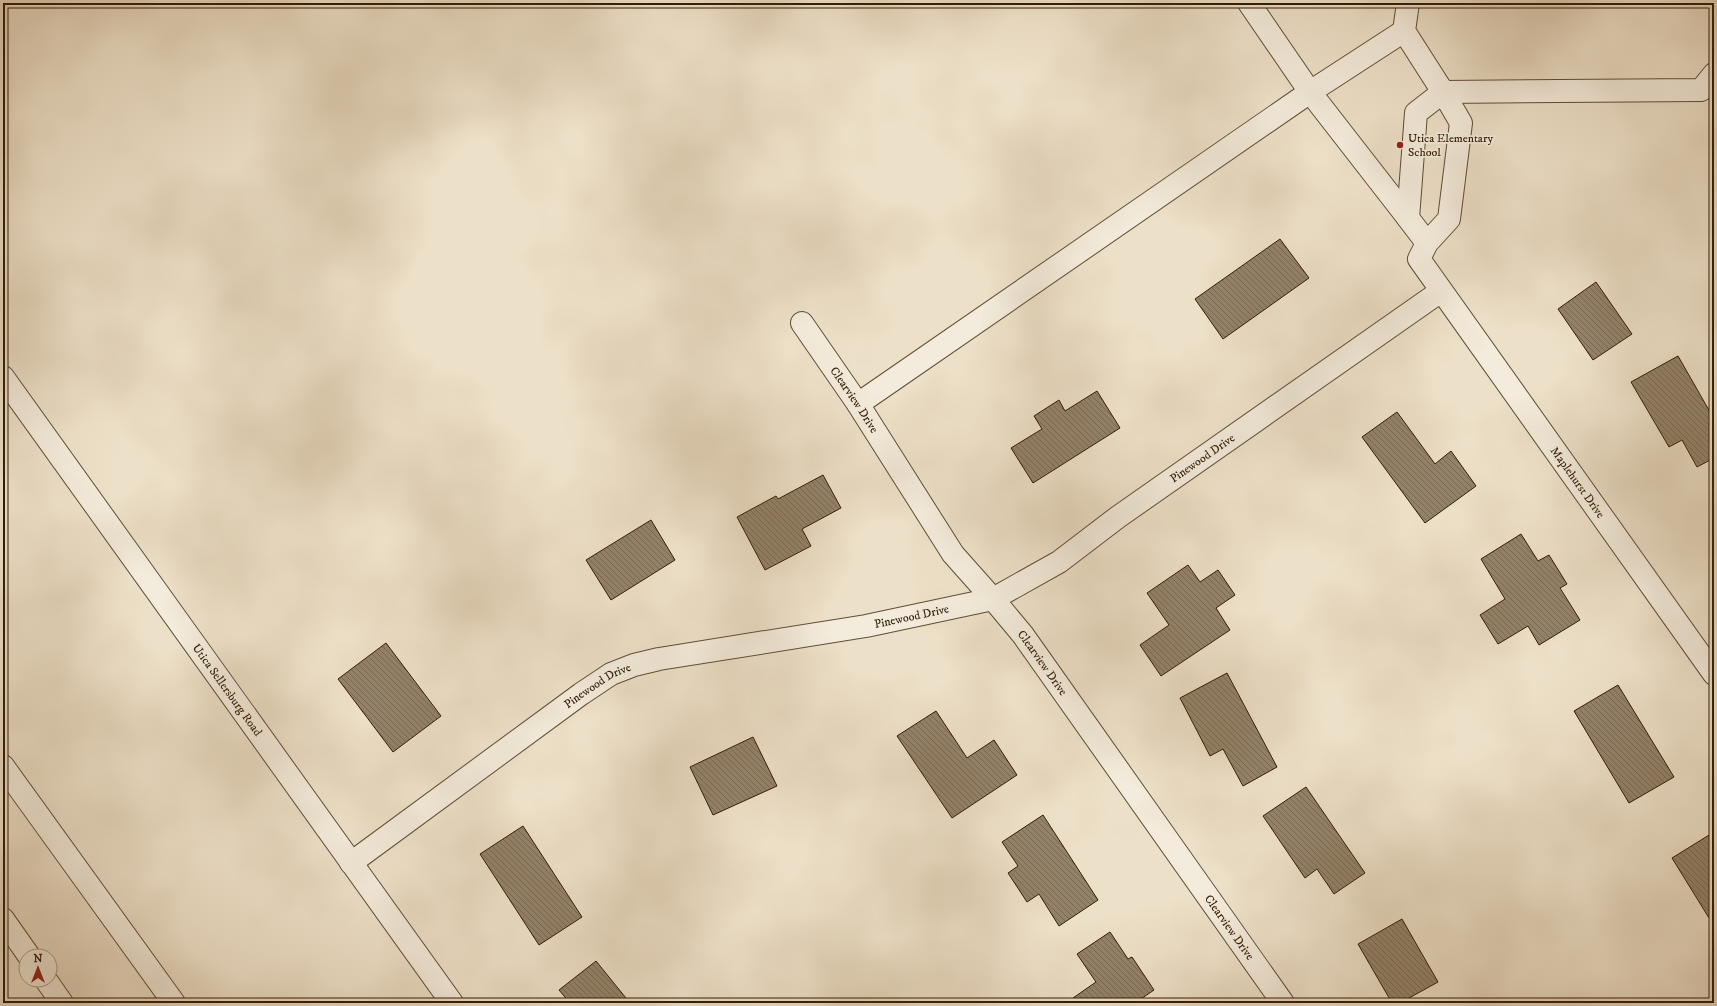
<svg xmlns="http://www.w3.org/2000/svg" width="1717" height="1006" viewBox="0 0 1717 1006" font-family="'IM FELL DW Pica',serif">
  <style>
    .building { fill: url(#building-back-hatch); stroke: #321c05 }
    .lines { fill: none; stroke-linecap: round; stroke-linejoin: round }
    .minor-casing { stroke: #614d36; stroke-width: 24 }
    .minor { stroke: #f3ebdb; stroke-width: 22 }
    .poi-dot { fill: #8f2418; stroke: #f3ebdb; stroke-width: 1.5 }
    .labels { text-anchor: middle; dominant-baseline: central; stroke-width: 3.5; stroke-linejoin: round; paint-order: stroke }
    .poi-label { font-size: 12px; fill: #321c05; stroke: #f3ebdb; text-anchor: start }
    .street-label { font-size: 12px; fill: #321c05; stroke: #f3ebdb }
  </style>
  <defs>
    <pattern id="building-back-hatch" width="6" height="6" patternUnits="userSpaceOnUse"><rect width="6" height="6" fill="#93826a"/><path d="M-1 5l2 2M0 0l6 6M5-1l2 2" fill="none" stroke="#796a55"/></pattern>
  </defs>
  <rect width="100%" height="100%" fill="#ede0c8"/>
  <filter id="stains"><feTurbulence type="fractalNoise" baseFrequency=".005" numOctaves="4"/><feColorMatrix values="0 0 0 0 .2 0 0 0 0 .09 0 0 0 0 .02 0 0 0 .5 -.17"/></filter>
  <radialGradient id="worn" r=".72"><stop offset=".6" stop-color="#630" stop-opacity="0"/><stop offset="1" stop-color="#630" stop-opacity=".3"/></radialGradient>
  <path class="building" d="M1280,239L1309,278L1223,339L1195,299Z
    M1596,282L1632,334L1593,360L1558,309Z
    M1678,356L1714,419V458L1697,467L1682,440L1669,447L1631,382Z
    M1097,391L1120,428L1033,483L1011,448L1042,429L1034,416L1059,400L1065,411Z
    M1397,412L1435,464L1451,451L1476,486L1425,523L1362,437Z
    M823,475L841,508L802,529L811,546L765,570L737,517L776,496L778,499Z
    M651,520L675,560L611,600L586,560Z
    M1521,534L1538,561L1549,555L1567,584L1560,588L1580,620L1539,645L1528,626L1498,644L1480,615L1505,599L1481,559Z
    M1188,565L1200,582L1218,570L1235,595L1216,608L1230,630L1161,676L1140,645L1169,625L1147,593Z
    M386,643L441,716L393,752L338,679Z
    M1227,673L1277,767L1243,786L1223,749L1210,756L1180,698Z
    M1618,685L1674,777L1629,803L1574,711Z
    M936,711L967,758L994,740L1017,775L952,818L897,736Z
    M753,737L777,786L713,815L690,767Z
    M1306,787L1365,873L1334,894L1317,869L1305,878L1263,816Z
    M1043,815L1098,900L1059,926L1039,894L1027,902L1008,873L1018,866L1002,842Z
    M523,826L582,917L539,945L480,854Z
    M1714,832V916L1709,918L1672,858Z
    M1402,919L1438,982L1400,1003H1392L1358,944Z
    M1110,932L1128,959L1132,957L1154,990L1135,1003H1076L1073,998L1096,982L1077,954Z
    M596,961L630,1003H570L559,990Z"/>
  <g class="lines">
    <g class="minor-casing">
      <g id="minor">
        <path d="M1249,3L1310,92L1408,218"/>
        <path d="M1408,3L1404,31L1443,92L1701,90L1714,74"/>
        <path id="s1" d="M1427,243L1408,218L1416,113L1443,92L1461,123L1449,219L1427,243L1419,259L1714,674"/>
        <path id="s2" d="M802,323L858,404L953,554L993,599L1023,635L1283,1003"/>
        <path id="s3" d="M3,377L452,1003"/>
        <path d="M858,404L1310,92L1404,31"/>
        <path d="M3,766L174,1003"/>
        <path id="s4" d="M351,863L581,694L611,674L634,665L659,659L866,626L993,599L1059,562L1118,517L1441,291"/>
        <path d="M3,919L29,956"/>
        <path d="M46,980L62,1003"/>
      </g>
    </g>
    <use href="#minor" class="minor"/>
  </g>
  <circle class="poi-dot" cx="1400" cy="145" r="4"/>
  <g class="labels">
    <g class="poi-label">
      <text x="1408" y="138">Utica Elementary<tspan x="1408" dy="14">School</tspan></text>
    </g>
    <g class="street-label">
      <text stroke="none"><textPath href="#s2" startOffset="93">Clearview Drive</textPath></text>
      <text stroke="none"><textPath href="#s4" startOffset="964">Pinewood Drive</textPath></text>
      <text stroke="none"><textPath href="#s1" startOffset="628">Maplehurst Drive</textPath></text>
      <text stroke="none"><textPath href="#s4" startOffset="628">Pinewood Drive</textPath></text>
      <text stroke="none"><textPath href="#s2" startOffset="417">Clearview Drive</textPath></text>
      <text stroke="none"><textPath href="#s4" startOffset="304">Pinewood Drive</textPath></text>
      <text stroke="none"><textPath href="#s3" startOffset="385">Utica Sellersburg Road</textPath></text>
      <text stroke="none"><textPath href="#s2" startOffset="741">Clearview Drive</textPath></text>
    </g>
  </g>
  <rect width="1717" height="1006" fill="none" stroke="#ede0c8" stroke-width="16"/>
  <rect x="4" y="4" width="1709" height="998" fill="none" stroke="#321c05" stroke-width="2"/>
  <rect x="8" y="8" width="1701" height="990" fill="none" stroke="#321c05"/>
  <g transform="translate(38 968)"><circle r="19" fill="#f3ebdb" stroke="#a69885"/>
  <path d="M0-3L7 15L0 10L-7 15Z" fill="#8f2418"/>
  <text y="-6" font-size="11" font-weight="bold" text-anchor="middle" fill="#321c05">N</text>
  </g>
  <rect width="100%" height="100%" filter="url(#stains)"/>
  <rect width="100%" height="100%" fill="url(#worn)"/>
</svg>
